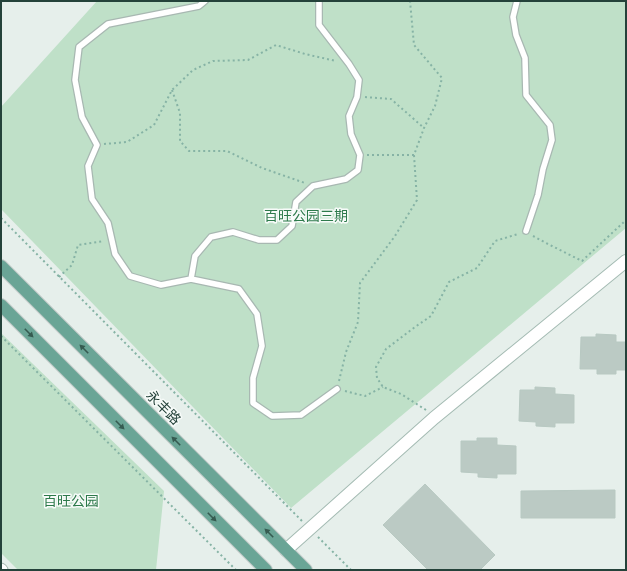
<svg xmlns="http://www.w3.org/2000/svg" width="627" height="571" viewBox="0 0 627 571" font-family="'Titillium Web','Noto Sans SC',sans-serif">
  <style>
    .green { fill: #bfe0c8 }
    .building { fill: #bbcac4; stroke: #b8c9c2 }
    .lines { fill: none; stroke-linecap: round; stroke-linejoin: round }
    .lane-casing { stroke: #a8b8b2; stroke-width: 8 }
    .street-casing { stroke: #a8b8b2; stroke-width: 13 }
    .secondary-casing { stroke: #a4bbb3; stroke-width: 14 }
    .primary-casing { stroke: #c2cac8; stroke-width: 14 }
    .path { stroke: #86b3a5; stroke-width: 2; stroke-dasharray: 2 3; stroke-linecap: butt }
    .lane { stroke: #fff; stroke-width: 5.5 }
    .street { stroke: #fff; stroke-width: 11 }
    .secondary { stroke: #fff; stroke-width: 12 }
    .primary { stroke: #6aa596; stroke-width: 12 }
    .oneway { fill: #365b51 }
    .labels { text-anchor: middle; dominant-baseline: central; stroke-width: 3; stroke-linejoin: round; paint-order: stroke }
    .park-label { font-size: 14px; fill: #2d7a4b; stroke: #f7fbf9 }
    .street-label { font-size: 14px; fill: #24423a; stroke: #f7fbf9 }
  </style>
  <rect width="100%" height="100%" fill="#e6efeb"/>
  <path class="green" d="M97,1H626V228L291,508L1,209V107Z
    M1,333L164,491L156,570H18L1,553Z"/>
  <path class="building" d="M596,334L616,335V342H626V370H616V374H597V369H580L581,337H596Z
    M535,387L555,388V394L574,395V423H555V427L536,426V422L519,421L520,390H535Z
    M477,438H497V445L516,446V474H497V478L478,477V473L461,472V441H477Z
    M425,484L495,555L480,570H428L383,525Z
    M615,490V518H521V491Z"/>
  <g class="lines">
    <g class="lane-casing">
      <path id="lane" d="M205,1L199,6L108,24L79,47L75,80L82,117L97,145L88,166L92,199L108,223L115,254L130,276L161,285L191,279L239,289L257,314L262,346L253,378V403L272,416L301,415L337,389
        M517,1L513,17L516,35L525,58L526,95L550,125L552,140L543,169L538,195L526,231
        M191,279L195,256L211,237L233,232L259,240H277L292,226L296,202L313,186L346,179L358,170L360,155L351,134L349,116L357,97L359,80L349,64L319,25V1"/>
    </g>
    <g class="street-casing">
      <path id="street" d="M1,569L2,570"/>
    </g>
    <g class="secondary-casing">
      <path id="secondary" d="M286,550L434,418L626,261"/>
    </g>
    <g class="primary-casing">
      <path id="primary" d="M1,266L306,570
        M1,305L266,570"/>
    </g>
    <path class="path" d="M172,90L180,113V141L189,151H227L262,168L305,183
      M365,97L391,99L424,128
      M104,144L127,142L154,125L172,90L193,70L213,61L248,60L276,45L305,54L336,61
      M367,155H414L424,128L435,106L442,78L414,45L410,1
      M1,218L302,521
      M533,236L546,243L582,261L626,220
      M59,277L72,265L78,245L104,241
      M1,336L236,570
      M339,381L346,352L358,322L360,283L395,236L417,200L414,155
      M345,391L365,396L383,387
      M426,410L401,394L383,387L377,378L376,367L386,349L415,327L431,316L449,282L477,268L495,241L518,234
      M318,537L351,570"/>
    <use href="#lane" class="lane"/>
    <use href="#street" class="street"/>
    <use href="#secondary" class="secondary"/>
    <use href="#primary" class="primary"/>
  </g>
  <defs><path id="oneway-solid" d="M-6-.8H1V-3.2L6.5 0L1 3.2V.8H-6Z"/></defs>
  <g class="oneway">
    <use href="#oneway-solid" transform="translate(29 333) rotate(45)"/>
    <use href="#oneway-solid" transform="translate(84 349) rotate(-135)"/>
    <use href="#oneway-solid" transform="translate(120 425) rotate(45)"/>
    <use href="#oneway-solid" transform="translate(176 441) rotate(-135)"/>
    <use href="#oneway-solid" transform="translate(212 517) rotate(45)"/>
    <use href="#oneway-solid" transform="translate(269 533) rotate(-135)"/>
  </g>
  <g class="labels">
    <g class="park-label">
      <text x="306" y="215">百旺公园三期</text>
      <text x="71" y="500">百旺公园</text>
    </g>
    <g class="street-label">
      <text transform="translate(164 407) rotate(45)">永丰路</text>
    </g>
  </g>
  <rect width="627" height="571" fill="none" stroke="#24423a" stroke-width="4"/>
</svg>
